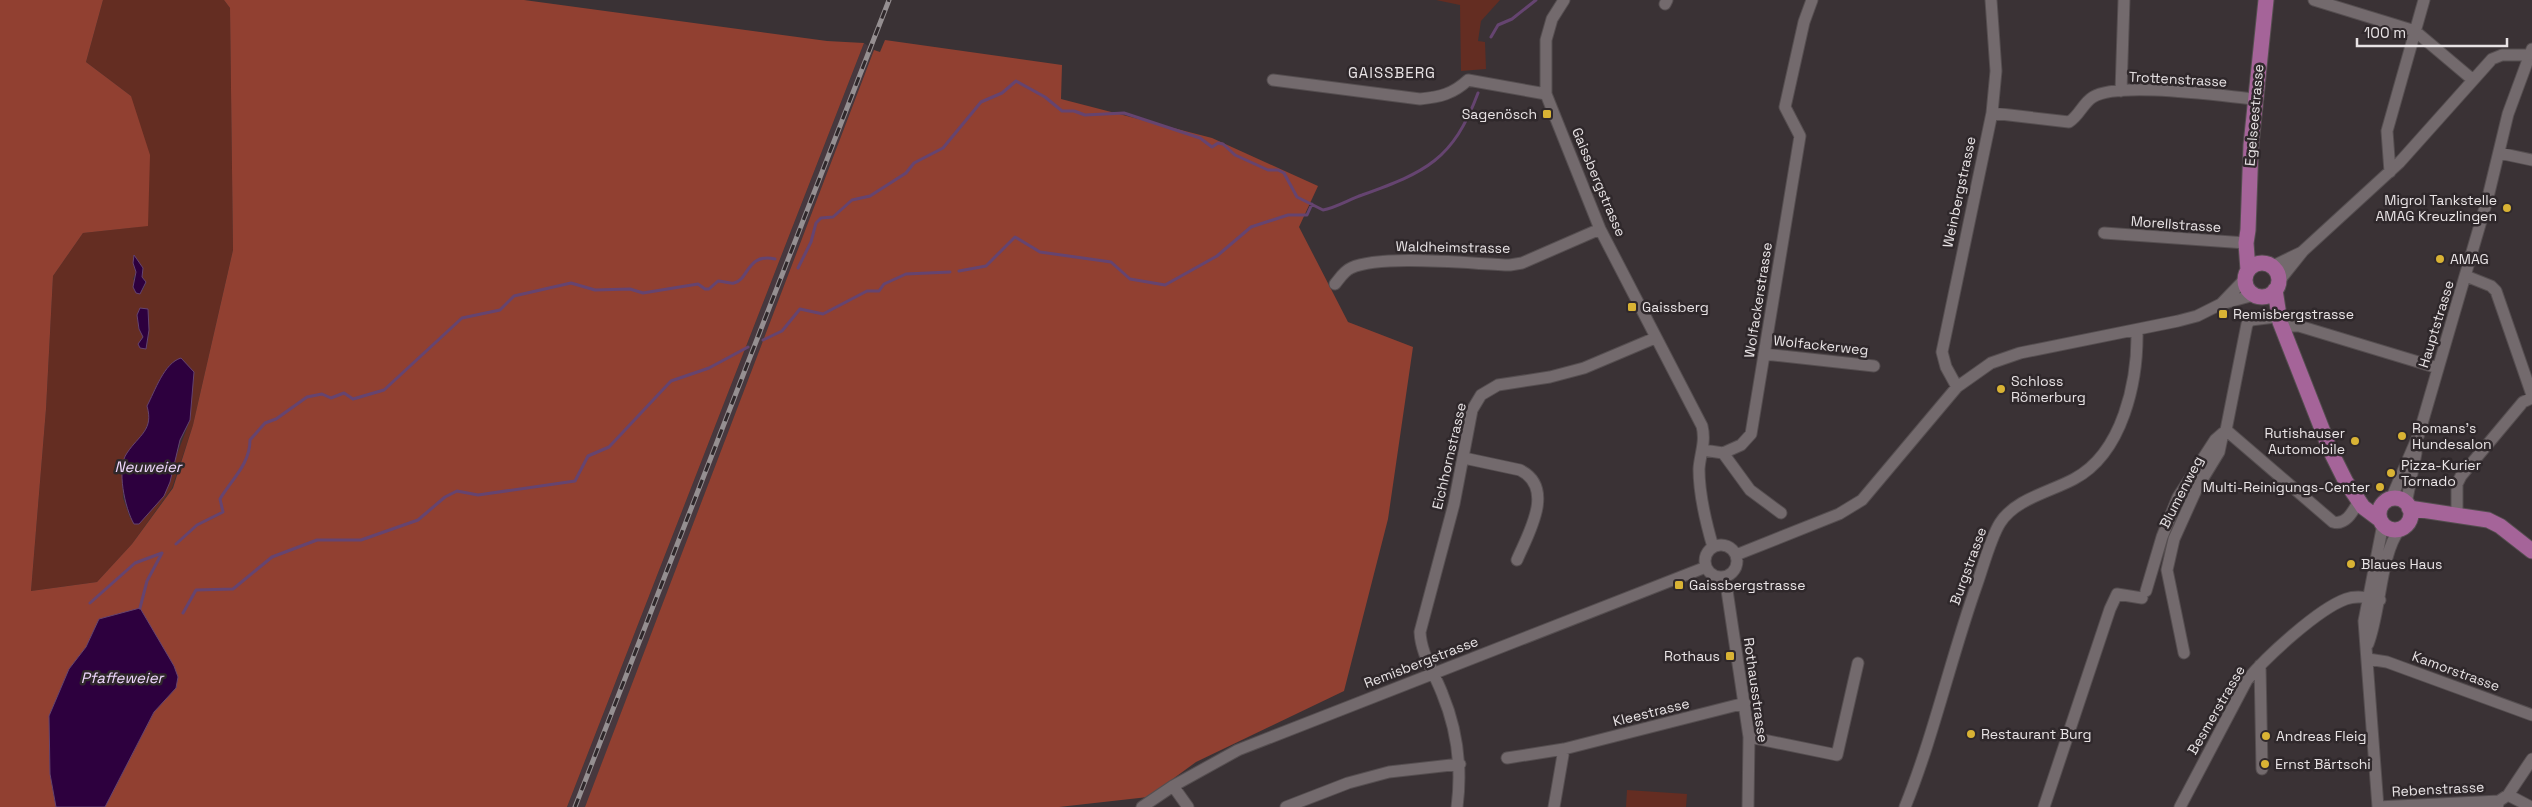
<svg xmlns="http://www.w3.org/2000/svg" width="2532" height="807" viewBox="0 0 2532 807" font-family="'Space Grotesk',sans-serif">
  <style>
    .built { fill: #47383e }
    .green { fill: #642d22; fill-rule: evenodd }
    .forest { fill: #914031 }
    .water { fill: #2d003e; stroke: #654470 }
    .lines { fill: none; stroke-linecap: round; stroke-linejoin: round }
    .stream { stroke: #654470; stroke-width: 3 }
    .minor-casing { stroke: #554e50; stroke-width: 13 }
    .major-casing { stroke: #554e50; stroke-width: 17 }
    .minor { stroke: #736a6d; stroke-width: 11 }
    .major { stroke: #a56499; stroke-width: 15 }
    .rail-casing { stroke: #958f91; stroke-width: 5 }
    .rail { stroke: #2f282b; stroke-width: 3; stroke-dasharray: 9; stroke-linecap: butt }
    .poi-dot { fill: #d9b334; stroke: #2f282b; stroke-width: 2 }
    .labels { text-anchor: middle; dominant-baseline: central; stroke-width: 5; stroke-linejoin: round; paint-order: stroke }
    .street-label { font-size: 14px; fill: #e8e3e5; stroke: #2f282b }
    .poi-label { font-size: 14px; fill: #e8e3e5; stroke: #2f282b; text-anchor: start }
    .neighbourhood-label { font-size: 15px; letter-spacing: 1px; fill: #e8e3e5; stroke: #2f282b }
    .water-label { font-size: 15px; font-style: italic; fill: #efd7fd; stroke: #2f282b }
  </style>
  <rect width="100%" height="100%" fill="#3a3235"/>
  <path class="built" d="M864,43L874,50L591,792L585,807H567Z"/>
  <path class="green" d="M103,0H224L230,8L233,250L193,425L172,488L132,544L97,582L31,591L46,409L53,276L83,233L137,227L131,96L86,62ZM133,256L143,268L142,277L146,283L143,290L133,279L136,272ZM148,309L149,330L147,347L139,346L143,336L139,329L138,318ZM194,372L190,420L176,457L130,518L123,498L122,467L144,432L151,418Z
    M1436,0H1500L1481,21L1478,41L1485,42L1486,69L1461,71L1460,5Z
    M1627,790L1687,794L1686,807H1626Z"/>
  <path class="forest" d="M0,0H103L86,62L131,96L150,155L148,226L83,233L53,276L46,409L31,591L97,582L132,544L173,488L193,425L233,250L230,8L224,0H524L827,41L864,43L567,807H105L154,712L176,688L99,619L86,647L69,669L49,716L50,774L56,807H0Z
    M885,40L1062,65L1061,99L1212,138L1318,186L1299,227L1348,322L1413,347L1388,519L1344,691L1196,762L1148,797L1059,807H585L874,50L880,52Z"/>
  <path class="water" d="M134,255L143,268L142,277L146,282L140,294L136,293L133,287L136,272L133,263Z
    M140,308L148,309L149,330L146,349L140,348L138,344L143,337L139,329L137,315Z
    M181,358L194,372L190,420L180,440L170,482L164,496L139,524H134C125,509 116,468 127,453C139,435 154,430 147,406C155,391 164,363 181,358Z
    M140,608L174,666L178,677L176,688L154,712L105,807H56L50,774L49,716L69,669L86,647L99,619Z"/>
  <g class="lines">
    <path class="stream" d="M1491,37L1498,25L1512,19L1536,0
      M798,268L811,242L816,223L821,218L833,217L852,200L870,196L906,173L914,163L943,148L981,102L1002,93L1016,81L1045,97L1062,111H1074L1085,115L1124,113L1200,138L1212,147L1218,143L1223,144L1235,155L1268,170H1278L1284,173L1297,197L1323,210C1335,208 1350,199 1362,195C1426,172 1453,160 1478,93
      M959,271L986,266L1015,237L1040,252L1111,262L1130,279L1165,285L1217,256L1251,227L1288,215H1307L1312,204
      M763,340L782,331L800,309L823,314L867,291H879L884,284L906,274L950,272
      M176,544L197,525L223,512L220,499C232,479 250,464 250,440L265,423L276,419L307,397L322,394L331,398L344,393L353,399L384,390L462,318L500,310L514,296L571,283L595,290L630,289L643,293L698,284L705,289H709L718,281C723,281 729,284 734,283C748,281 747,252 775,259
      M90,603L135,563L162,553
      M140,608L147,581L162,553
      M183,613L196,590L233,589L272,557L317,540H361L418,520L445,497L457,491L478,495L575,481L588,456L609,447L671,381L709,368L748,347"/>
    <g class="minor-casing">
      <path id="minor" d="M1564,0L1552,19L1546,40V94L1600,229L1702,426C1706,442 1700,454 1699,469C1699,495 1706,523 1713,547
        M2314,0L2415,31L2473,80
        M1665,4L1667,0
        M1273,80L1420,99C1440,97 1453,94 1468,80L1546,94
        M2121,91L2124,0
        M1992,113L2069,122C2079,116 2083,103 2093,97C2119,81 2221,96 2255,99
        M2499,153L2532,160
        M2390,172L2387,131L2424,0
        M2104,233L2246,243
        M2273,266L2302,252
        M2466,276L2491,286L2496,291L2532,395
        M2279,281L2303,251L2399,163L2492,59L2502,55H2529
        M1335,284C1340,278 1344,271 1351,268C1382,254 1473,264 1510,265L1522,263L1600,229
        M2221,304L2245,279
        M2275,317L2251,320L2247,324L2226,430L2333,522C2347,526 2354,509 2360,499
        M2282,326H2299L2438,368
        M1764,354L1874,366
        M1957,387L1946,367L1942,352L1992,113L1996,71L1991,0
        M1703,450L1723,453L1750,490L1781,513
        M1723,453L1741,445L1751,434L1800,136L1785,107L1804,22L1812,0
        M1464,458L1520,470C1556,488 1528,534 1517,560
        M2391,499L2419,434L2488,197L2508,114L2532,49
        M2406,504L2416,453
        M2457,514V484L2461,476L2523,402L2532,398
        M1705 561a16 16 0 1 1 32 0a16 16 0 1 1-32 0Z
        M1736,555L1839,514L1862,500L1957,387L1991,363L2020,353L2178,321L2197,316L2221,304L2254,295
        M1725,577L1749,737L1748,807
        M2146,591L2162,537L2178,497L2215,440L2223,433
        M2368,644C2381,611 2380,554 2400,529
        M2184,653L2167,570L2174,539L2197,488L2219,452L2223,433
        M2368,659L2387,662L2532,715
        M2260,665L2262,769
        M1749,737L1837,755L1858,663
        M1507,758L1564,749L1745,703
        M1173,786L1188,807
        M2508,795L2531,807
        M1142,807L1173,786L1238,750L1706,567
        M1286,807L1348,783L1389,772L1460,764
        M1457,807C1462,769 1457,729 1442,693C1434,672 1421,654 1420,632L1454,504L1472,410L1481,395L1498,385L1550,377L1584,368L1655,338
        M1554,807L1564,749
        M1905,807C1934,735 1951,657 1977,584C1983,567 1991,537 2000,523C2015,499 2050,492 2074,479C2123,453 2138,381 2137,330
        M2044,807L2110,609L2117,594L2142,598
        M2180,807L2247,680C2266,657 2318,609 2346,599C2357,595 2369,598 2380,600
        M2378,807L2364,621L2383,524
        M2378,807L2499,801
        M2497,807L2499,801L2508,795L2532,759"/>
    </g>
    <g class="major-casing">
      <path id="major" d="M2245 280a17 17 0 1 1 34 0a17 17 0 1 1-34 0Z
        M2248,270L2246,243L2248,230L2251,145L2266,0
        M2275,290L2280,322L2331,452L2346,482L2363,507L2379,519
        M2379 514a16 16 0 1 1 32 0a16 16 0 1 1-32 0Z
        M2409,508L2488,520L2500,526L2532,551"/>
    </g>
    <use href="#minor" class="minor"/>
    <use href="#major" class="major"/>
    <g class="rail-casing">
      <path id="rail" d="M575,807L889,0"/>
    </g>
    <use href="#rail" class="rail"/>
  </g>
  <g class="poi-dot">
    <rect x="1542" y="109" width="10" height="10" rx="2.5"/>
    <circle cx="2507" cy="208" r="5"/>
    <circle cx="2440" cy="259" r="5"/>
    <rect x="1627" y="302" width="10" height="10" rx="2.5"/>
    <rect x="2218" y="309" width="10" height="10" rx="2.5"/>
    <circle cx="2001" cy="389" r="5"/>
    <circle cx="2402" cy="436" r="5"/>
    <circle cx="2355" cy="441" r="5"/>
    <circle cx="2391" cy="473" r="5"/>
    <circle cx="2380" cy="487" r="5"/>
    <circle cx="2351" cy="564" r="5"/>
    <rect x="1674" y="580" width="10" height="10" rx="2.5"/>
    <rect x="1725" y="651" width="10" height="10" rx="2.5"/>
    <circle cx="1971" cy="734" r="5"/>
    <circle cx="2266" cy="736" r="5"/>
    <circle cx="2265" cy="764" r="5"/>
  </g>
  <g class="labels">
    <g class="street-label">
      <text transform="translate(2178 79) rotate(3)">Trottenstrasse</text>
      <text transform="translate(2254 115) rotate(-85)">Egelseestrasse</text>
      <text transform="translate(1599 182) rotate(67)">Gaissbergstrasse</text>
      <text transform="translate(1959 192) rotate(-78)">Weinbergstrasse</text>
      <text transform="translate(2176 224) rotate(4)">Morellstrasse</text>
      <text transform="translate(1453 247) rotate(1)">Waldheimstrasse</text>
      <text transform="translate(1758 300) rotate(-81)">Wolfackerstrasse</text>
      <text transform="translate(2436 324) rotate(-73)">Hauptstrasse</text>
      <text transform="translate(1821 345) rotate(6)">Wolfackerweg</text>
      <text transform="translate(1449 456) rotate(-77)">Eichhornstrasse</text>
      <text transform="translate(2181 492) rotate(-63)">Blumenweg</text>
      <text transform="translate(1968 566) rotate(-70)">Burgstrasse</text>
      <text transform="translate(1421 662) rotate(-21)">Remisbergstrasse</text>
      <text transform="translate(2456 671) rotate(20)">Kamorstrasse</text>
      <text transform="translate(1756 690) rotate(82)">Rothausstrasse</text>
      <text transform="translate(2216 710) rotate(-60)">Besmerstrasse</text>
      <text transform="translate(1651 712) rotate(-14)">Kleestrasse</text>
      <text transform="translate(2438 789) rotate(-3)">Rebenstrasse</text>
    </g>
    <g class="poi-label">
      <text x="1537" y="114" text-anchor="end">Sagenösch</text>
      <text x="2497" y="200" text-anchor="end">Migrol Tankstelle<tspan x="2497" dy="16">AMAG Kreuzlingen</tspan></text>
      <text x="2450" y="259">AMAG</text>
      <text x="1642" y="307">Gaissberg</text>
      <text x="2233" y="314">Remisbergstrasse</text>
      <text x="2011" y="381">Schloss<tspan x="2011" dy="16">Römerburg</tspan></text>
      <text x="2412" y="428">Romans's<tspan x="2412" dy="16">Hundesalon</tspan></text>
      <text x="2345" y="433" text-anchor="end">Rutishauser<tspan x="2345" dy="16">Automobile</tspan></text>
      <text x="2401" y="465">Pizza-Kurier<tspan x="2401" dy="16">Tornado</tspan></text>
      <text x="2370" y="487" text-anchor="end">Multi-Reinigungs-Center</text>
      <text x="2361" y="564">Blaues Haus</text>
      <text x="1689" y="585">Gaissbergstrasse</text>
      <text x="1720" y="656" text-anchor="end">Rothaus</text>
      <text x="1981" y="734">Restaurant Burg</text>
      <text x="2276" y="736">Andreas Fleig</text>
      <text x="2275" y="764">Ernst Bärtschi</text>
    </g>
    <g class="neighbourhood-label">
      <text x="1392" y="72">GAISSBERG</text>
    </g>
    <g class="water-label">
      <text x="148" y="466">Neuweier</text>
      <text x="122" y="677">Pfaffeweier</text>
    </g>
  </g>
  <path d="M2357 38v8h150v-8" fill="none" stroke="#e8e3e5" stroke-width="2.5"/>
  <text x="2364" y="38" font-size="15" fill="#e8e3e5" stroke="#2f282b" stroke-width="4" paint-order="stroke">100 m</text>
</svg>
